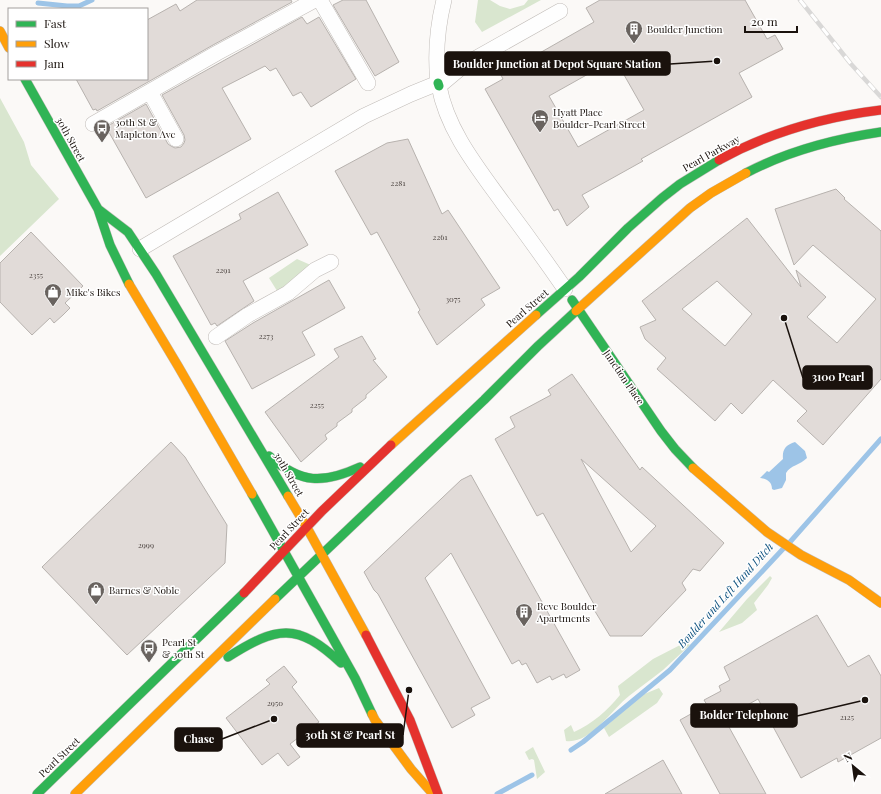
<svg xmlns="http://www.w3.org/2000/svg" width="881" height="794" viewBox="0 0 881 794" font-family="'Playfair Display',serif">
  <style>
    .green { fill: #d9e6cf }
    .water { fill: #9dc4e7 }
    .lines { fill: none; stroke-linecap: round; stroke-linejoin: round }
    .stream { stroke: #9dc4e7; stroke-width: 5 }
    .building { fill: #e1dbd8; stroke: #b7b2ae; fill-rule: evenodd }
    .street-casing { stroke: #c1bcb8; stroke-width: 16 }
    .fast-casing { stroke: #c1bcb8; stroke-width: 10 }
    .slow-casing { stroke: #c1bcb8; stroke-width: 10 }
    .jam-casing { stroke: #c1bcb8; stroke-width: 10 }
    .street { stroke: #fefefe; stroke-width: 15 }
    .fast { stroke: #30b455; stroke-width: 9 }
    .slow { stroke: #ff9f0a; stroke-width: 9 }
    .jam { stroke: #e5322d; stroke-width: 9 }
    .rail-casing { stroke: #d9d8d7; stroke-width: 4.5 }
    .rail { stroke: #fff; stroke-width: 3; stroke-dasharray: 9; stroke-linecap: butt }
    .labels { text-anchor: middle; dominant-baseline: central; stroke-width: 3; stroke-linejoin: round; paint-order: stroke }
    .number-label { font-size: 8px; fill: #4c4440 }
    .poi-label { font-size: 10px; fill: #1a120d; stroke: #fff; text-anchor: start }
    .street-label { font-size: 10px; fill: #1a120d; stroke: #fff }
    .water-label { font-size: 11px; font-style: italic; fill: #0c507e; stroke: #fff }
    .leader { fill: none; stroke: #1a120d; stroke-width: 1.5 }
    .callout-dot { fill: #1a120d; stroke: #fff; stroke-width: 1.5 }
    .callout { fill: #1a120d; stroke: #1a120d; stroke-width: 1.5 }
    .callout-label { font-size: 11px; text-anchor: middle; font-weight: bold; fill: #fff }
  </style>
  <rect width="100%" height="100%" fill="#fbf9f7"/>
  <path class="green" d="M478,0H490L500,6L510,9L524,5L528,0H541L482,32L475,22Z
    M0,98L24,142L31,165L59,199L0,256Z
    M297,259L313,266L279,294L269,278Z
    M770,576L772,578L768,585L754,603L757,610L742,623L719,632L747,599Z
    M686,642L690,645C681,653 672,662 663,670C652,679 640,687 629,696C611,710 591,744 566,741L564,730L571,725L574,732C592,724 608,710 620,695L618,686L653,659Z
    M659,688L663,694L657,703L609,737L604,728L642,695Z
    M533,747L545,772L537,779L534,760L532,759L529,760L525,752Z"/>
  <path class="water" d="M795,442L805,451L807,458C800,465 791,465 786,473V480L782,488L774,490L772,489C772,482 767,479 760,478L767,471L769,472L783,459C782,449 786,445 795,442Z"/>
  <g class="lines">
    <path class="stream" d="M38,3L67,6H79L92,0
      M790,542L881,439
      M571,750L583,742L670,670L783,549
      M497,794L532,775"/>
  </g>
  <path class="building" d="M197,0H291L292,2L213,45L97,111L96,109L93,110L76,79H147V20L176,4L180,11Z
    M343,0H366L399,62L375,76L333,5Z
    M600,0H745L767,39L775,35L783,49L739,73L752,97L641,159L643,161L582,195L589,207L567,226L558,209L554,211L485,89L503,79L501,75L594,22L586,8ZM615,59L644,110L578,147L549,96Z
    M302,17L307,24L319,17L356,79L311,107L301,92L293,96L276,68L270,71L265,66L222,88L251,139L146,198L106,127L146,104L168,144L171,146L175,148L181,147L184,143L185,140L184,135L162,95Z
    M408,139L442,214L448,210L500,288L481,299L485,305L437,345L418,312L420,310L377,232L371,235L335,171L387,143Z
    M836,189L845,198L844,199L881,231V379L823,445L797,421L807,411L773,380L742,414L731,403L715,421L657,369L666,358L645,339L640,327L656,320L642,301L747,218L801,287L796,270L826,297L807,317L837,343L876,299L813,245L794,265L775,209ZM717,281L752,314L725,346L682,309Z
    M278,192L308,245L243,281L254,301L217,326L215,323L211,325L173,256L241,219L239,214Z
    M31,232L83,286L65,303L70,308L63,315L54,323L50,318L32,335L0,302V263Z
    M329,280L345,308L302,332L315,355L252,389L225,341L253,323Z
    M362,336L376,359L373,360L387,377L366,395V398L352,409V412L337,423V426L325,435L327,439L301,462L265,412L339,357L334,349Z
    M572,374L640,470L642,467L724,543L700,571L693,569L682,583L686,590L642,636H610L593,608L595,606L543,513L537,516L495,439L515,427L510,417L551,395L548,390ZM581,459L656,526L631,552Z
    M171,442L185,457L227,525L225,563L127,655L42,567Z
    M471,475L580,670L566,678L564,674L552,680L550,676L537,683L526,663L522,665L519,660L512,664L451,553L425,578L490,698L471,708L475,715L452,728L378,594L374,590L364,572L461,480Z
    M817,615L848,667L869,655L881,676V738L838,762L837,758L801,778L758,699L724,718L766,794H720L680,720L707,705L704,700L721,691L719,686L730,680L724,667Z
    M284,666L297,682L292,687L319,722L290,744L300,757L288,766L278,753L262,765L226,718L270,684L266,680Z
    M663,760L682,794H605Z"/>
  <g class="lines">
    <g class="street-casing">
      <path id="street" d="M320,0L368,83
        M560,11L464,65L439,86C447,130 477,167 503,203C524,231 545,260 565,289
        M150,92L176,139
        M93,124L217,53L315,0
        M140,249L364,116L411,94L438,83C435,55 437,28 444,0
        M216,337L248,315L288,293L315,270L331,262"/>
    </g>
    <g class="fast-casing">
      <path id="fast" d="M25,79L98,209L110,245L129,284
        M438,83L439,86
        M746,173C788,151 834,139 881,132
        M98,209L128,232L156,274L288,496
        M572,300L661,431L675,449L693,468
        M536,315L579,277L628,228L662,198L680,184L719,160
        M269,456C301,484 323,484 360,467
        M252,494L355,678L372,714
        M275,599L484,400L538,346L576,311
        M228,657C277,626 297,622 341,663
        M37,794L244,593"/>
    </g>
    <g class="slow-casing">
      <path id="slow" d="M0,31L9,48
        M129,284L178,366L252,494
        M576,311L690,208L711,193L746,173
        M391,445L536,315
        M693,468L767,532L801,555L849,580L881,603
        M288,496L306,526L366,635
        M372,714L375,720L411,769L433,794
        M75,794L275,599"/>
    </g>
    <g class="jam-casing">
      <path id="jam" d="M719,160C770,132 824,117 881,110
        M244,593L322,511L391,445
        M366,635L410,720L438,794"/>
    </g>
    <use href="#street" class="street"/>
    <use href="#fast" class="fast"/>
    <use href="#slow" class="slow"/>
    <use href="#jam" class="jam"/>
    <g class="rail-casing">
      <path id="rail" d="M800,0L851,64L881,97"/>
    </g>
    <use href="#rail" class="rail"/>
  </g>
  <defs>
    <g id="building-pin" transform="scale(0.9)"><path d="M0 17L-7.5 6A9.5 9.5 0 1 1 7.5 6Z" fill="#69635f" stroke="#fff"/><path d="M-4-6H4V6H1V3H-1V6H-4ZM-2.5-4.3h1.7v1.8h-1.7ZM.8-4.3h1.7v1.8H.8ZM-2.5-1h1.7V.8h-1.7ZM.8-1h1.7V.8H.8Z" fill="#fff"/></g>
    <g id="hotel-pin" transform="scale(0.9)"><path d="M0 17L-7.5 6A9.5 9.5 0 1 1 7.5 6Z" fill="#69635f" stroke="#fff"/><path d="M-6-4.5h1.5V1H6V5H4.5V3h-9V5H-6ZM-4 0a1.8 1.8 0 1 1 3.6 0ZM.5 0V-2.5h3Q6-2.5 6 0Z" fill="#fff"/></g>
    <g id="bus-pin" transform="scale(0.9)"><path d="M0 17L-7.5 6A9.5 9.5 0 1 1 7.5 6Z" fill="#69635f" stroke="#fff"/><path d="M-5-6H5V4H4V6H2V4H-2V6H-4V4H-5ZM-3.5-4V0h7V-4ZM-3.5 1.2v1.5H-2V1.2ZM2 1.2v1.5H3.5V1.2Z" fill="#fff"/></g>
    <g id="shop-pin" transform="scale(0.9)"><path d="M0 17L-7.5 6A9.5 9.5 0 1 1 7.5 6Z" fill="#69635f" stroke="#fff"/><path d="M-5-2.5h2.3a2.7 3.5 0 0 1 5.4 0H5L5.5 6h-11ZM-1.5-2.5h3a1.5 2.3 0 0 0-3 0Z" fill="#fff"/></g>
  </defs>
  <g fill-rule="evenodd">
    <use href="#building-pin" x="634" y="29"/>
    <use href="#hotel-pin" x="540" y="118"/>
    <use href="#bus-pin" x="102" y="128"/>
    <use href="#shop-pin" x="53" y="292"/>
    <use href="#shop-pin" x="96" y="590"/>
    <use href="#building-pin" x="524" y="612"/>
    <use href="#bus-pin" x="149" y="648"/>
  </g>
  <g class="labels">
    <g class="number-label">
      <text x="398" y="182">2281</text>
      <text x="440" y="236">2261</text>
      <text x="223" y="269">2291</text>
      <text x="36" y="274">2355</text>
      <text x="453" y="298">3075</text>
      <text x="266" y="335">2273</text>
      <text x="317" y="404">2255</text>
      <text x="146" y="544">2999</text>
      <text x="275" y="702">2950</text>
      <text x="847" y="716">2125</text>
    </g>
    <g class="poi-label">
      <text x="647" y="29">Boulder Junction</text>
      <text x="553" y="112">Hyatt Place<tspan x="553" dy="12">Boulder-Pearl Street</tspan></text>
      <text x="115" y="122">30th St &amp;<tspan x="115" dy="12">Mapleton Ave</tspan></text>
      <text x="66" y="292">Mike's Bikes</text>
      <text x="109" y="590">Barnes &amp; Noble</text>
      <text x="537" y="606">Reve Boulder<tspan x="537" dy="12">Apartments</tspan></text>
      <text x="162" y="642">Pearl St<tspan x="162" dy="12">&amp; 30th St</tspan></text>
    </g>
    <g class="street-label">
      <text transform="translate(71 139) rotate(61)">30th Street</text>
      <text transform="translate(711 153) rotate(-29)">Pearl Parkway</text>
      <text transform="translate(527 308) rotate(-41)">Pearl Street</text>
      <text transform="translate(624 377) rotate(56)">Junction Place</text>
      <text transform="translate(289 474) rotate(60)">30th Street</text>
      <text transform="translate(289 529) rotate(-47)">Pearl Street</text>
      <text transform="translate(59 757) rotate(-44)">Pearl Street</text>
    </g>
    <g class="water-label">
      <text transform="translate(725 595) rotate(-48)">Boulder and Left Hand Ditch</text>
    </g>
  </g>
  <path class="leader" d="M717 61L670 64M784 318L803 378M865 700L797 716M409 690L403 735M274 719L222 739"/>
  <g class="callout-dot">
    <circle cx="717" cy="61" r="4"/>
    <circle cx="784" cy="318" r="4"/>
    <circle cx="865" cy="700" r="4"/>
    <circle cx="409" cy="690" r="4"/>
    <circle cx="274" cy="719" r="4"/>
  </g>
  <g class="callout">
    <rect x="445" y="52" width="225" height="23" rx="4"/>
    <rect x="803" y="366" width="69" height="23" rx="4"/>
    <rect x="691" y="704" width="106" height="23" rx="4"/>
    <rect x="297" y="724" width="106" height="23" rx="4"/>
    <rect x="175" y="728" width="47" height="23" rx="4"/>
  </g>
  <g class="callout-label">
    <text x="557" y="68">Boulder Junction at Depot Square Station</text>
    <text x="838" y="381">3100 Pearl</text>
    <text x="744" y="719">Bolder Telephone</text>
    <text x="350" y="739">30th St &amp; Pearl St</text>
    <text x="199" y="743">Chase</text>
  </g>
  <rect x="8" y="8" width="140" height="72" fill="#ffffff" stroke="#a3a09e"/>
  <rect x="16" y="21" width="20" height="6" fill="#30b455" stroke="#a3a09e"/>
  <text x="44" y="28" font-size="12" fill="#1a120d">Fast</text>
  <rect x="16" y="41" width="20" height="6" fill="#ff9f0a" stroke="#a3a09e"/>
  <text x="44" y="48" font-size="12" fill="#1a120d">Slow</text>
  <rect x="16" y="61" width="20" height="6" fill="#e5322d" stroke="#a3a09e"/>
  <text x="44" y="68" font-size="12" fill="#1a120d">Jam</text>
  <g transform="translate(853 766) rotate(331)" stroke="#ffffff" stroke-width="3" paint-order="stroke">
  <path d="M0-3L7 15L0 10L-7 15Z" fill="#1a120d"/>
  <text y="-6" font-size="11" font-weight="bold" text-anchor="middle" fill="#1a120d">N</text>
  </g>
  <path d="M745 26v6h52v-6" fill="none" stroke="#1a120d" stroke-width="2"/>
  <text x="751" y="26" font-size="12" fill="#1a120d" stroke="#ffffff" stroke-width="3" paint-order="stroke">20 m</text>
</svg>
